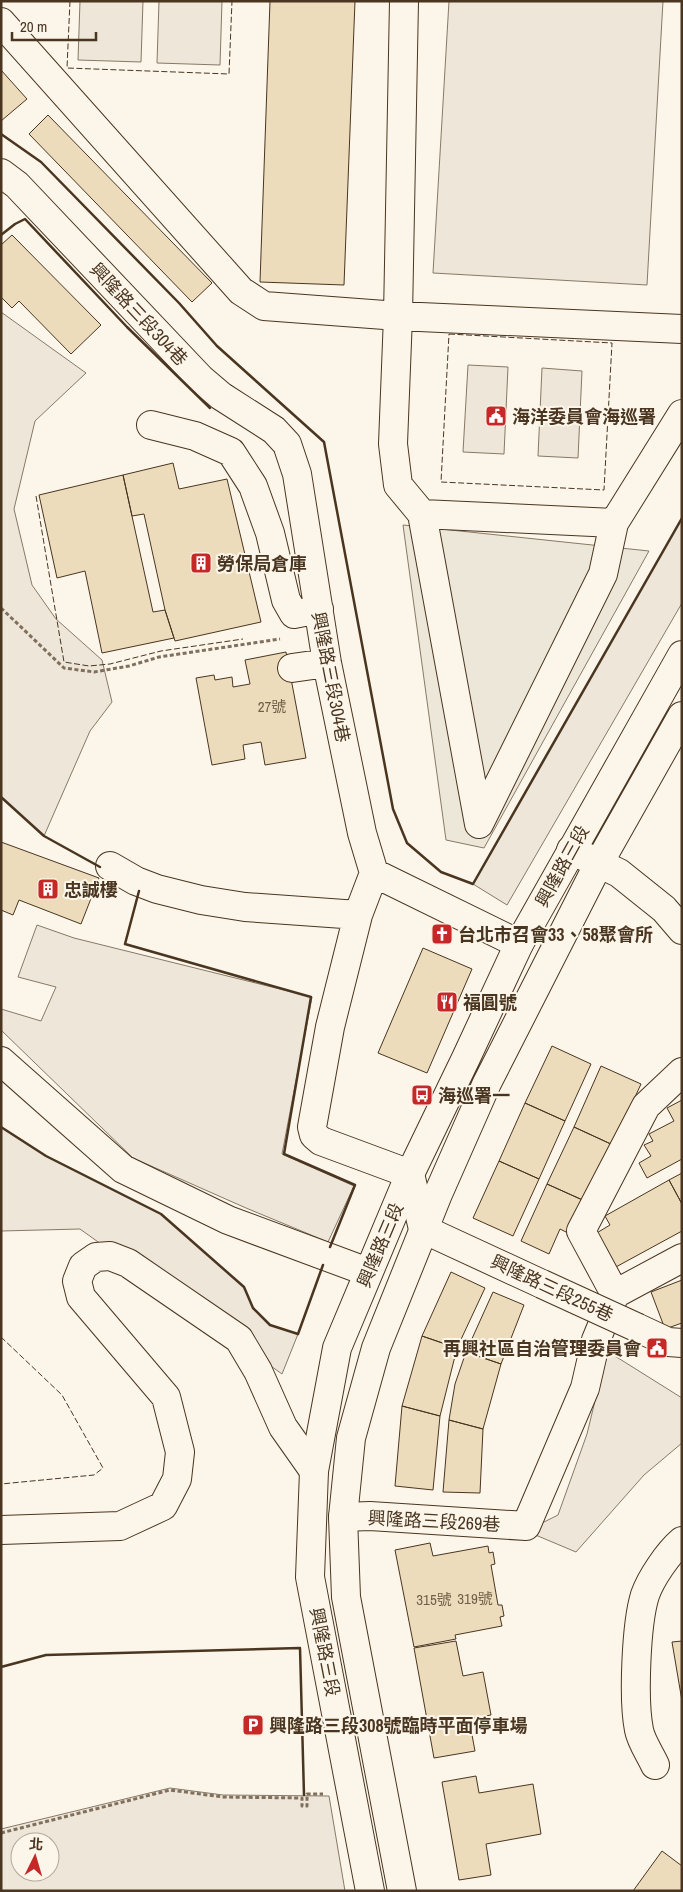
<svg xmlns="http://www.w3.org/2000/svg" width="683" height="1892" viewBox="0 0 683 1892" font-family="'Archivo Narrow','Noto Sans TC',sans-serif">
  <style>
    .green { fill: #ede6d9; stroke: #887966; fill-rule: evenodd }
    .parking { fill: #ede7d9; stroke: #887966 }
    .building { fill: #ecdcbc; stroke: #4a3520 }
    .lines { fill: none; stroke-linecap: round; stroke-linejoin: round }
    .minor-casing { stroke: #4a3520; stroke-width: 30 }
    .major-casing { stroke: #4a3520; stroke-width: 30 }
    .path { stroke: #7f6f5c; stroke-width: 3; stroke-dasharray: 4 2.5; stroke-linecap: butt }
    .minor { stroke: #fbf6e9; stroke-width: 28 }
    .major { stroke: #fbf6e9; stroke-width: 28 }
    .minor-bridge-casing { stroke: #4a3520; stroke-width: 30; stroke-linecap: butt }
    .minor-bridge { stroke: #fbf6e9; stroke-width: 28 }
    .fence { stroke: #4a3520; stroke-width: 1; stroke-dasharray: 6 2.5; stroke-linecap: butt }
    .wall { stroke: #4a3520; stroke-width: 2.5 }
    .labels { text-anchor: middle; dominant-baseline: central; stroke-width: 4; stroke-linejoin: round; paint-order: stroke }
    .number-label { font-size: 15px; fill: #725f47 }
    .street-label { font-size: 18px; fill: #4a3520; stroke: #fbf6e9 }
    .poi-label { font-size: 18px; font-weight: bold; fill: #4a3520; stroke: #fbf6e9; text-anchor: start }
  </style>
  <rect width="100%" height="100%" fill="#fbf6e9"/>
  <path class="green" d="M80,1H143L141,62L78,60Z
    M159,1H222L220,65L157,63Z
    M449,1H663L647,285L433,273Z
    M1,312L86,373L35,421L14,509L32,585L56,619L102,660L112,702L90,731L44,836L1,797Z
    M468,365L508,367L504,454L463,452Z
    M542,368L582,371L578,458L538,456Z
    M682,518V603L507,905L473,884Z
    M37,925L74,938L312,997L282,1154L354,1186L328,1242L246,1208L133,1158L1,1030V1009L41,1021L56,987L18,977Z
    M1,1127L46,1156L161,1214L244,1287L253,1308L270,1325L298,1334L282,1374L80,1229L1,1231Z
    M607,1351L682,1398V1443L644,1475L576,1552L526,1531L558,1515L587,1434Z
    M170,1788L223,1795L329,1796L345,1891H1V1829ZM20,1842H50V1872H20Z"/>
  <path class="parking" d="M403,525L649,551L484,848L446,840Z"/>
  <path class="building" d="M270,1H355L344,285L260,282Z
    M1,70L27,99L1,121Z
    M48,115L212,283L192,302L29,134Z
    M12,235L101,325L71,354L19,301L12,308L1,297V245Z
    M173,463L179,489L227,479L261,622L175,641L165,610L144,514L132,516L123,475Z
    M123,475L153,612L165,610L174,638L102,653L85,571L57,578L39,495Z
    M286,652L306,758L265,765L261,742L243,745L245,759L212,765L196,678L214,675L215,680L232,677L233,687L250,684L245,660Z
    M1,842L99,878L81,924L19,900L13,915L1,910Z
    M423,948L472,969L427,1073L378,1053Z
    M552,1046L591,1064L565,1121L525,1103Z
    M601,1066L641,1084L613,1145L574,1127Z
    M682,1100V1159L647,1178L639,1163L651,1156L644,1145L653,1141L649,1134L674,1121L667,1108Z
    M525,1103L565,1121L539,1179L499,1161Z
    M574,1127L613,1145L587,1202L547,1184Z
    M499,1161L539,1179L513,1236L473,1218Z
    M682,1173V1204L669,1180Z
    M669,1180L682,1204V1231L614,1268L595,1234L610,1225L605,1216Z
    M547,1184L587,1202L572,1235L560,1229L549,1254L521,1241Z
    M451,1272L485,1288L457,1348L422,1336Z
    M682,1280V1323L665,1329L651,1292Z
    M493,1292L524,1305L501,1364L466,1352Z
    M422,1336L457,1348L440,1416L402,1406Z
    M466,1352L501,1364L483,1429L449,1420L455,1384Z
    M402,1406L440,1416L433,1490L395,1486Z
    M449,1420L483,1429L480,1493L443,1492Z
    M430,1543L433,1556L488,1546L489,1553L493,1552L495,1564L491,1565L498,1605H502L504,1616L500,1617L502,1626L455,1635L456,1639L414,1647L395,1550Z
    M456,1641L463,1676L483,1672L491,1715L469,1719L475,1751L434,1758L414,1648Z
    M682,1641V1701L672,1642Z
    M476,1776L479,1793L533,1784L541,1834L486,1844L491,1875L459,1880L442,1782Z
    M662,1851L682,1866V1891H633Z"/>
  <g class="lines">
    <g class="minor-casing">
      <path id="minor" d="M404,1L398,316L393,444L398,485L422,514L479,824
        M1,22L241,291L264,306L398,316L682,329
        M1,173L17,185L201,379L221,396L274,430L287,444L297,474L327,663L362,833L374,873L358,915L330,1027L312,1127L314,1135L321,1141L410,1174L423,1229L542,1284
        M151,425L195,436L231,452L253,486L270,533L286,600L294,614L319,609
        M422,514L614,523
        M292,668L327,663
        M479,824L603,574L614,523L682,414
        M571,850L619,873L664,909L682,930
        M110,866L136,881L157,889L201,900L245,907L358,915
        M374,873L519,944
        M1,1061L123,1169L228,1220L368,1272
        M615,1294L581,1231L646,1106L682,1072
        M615,1294L682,1258
        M638,1328L668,1342L682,1343
        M343,1517L370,1516L526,1526L585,1388L596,1340L615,1294
        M1,1530L120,1526L163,1506L177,1479L180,1452L166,1397L81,1297L77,1281L83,1266L96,1257L110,1256L128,1263L239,1339L258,1371L283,1427L314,1471
        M655,1765C650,1754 641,1741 639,1730C633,1700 636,1624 645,1595C651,1578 668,1553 682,1541"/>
    </g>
    <g class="major-casing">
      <path id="major" d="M370,1891L310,1577L314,1471L337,1348L410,1174L466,1058L519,944L682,655
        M402,1891L346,1597L343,1517L351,1438L376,1348L438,1194L487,1083L599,863L682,716"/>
    </g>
    <path class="path" d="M1,608L64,668L94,672L129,666L159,657L280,639
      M1,1833L170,1790L223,1797L302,1798V1806H307V1794H323"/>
    <use href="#minor" class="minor"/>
    <use href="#major" class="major"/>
    <g class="minor-bridge-casing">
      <path id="minor-bridge" d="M542,1284L638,1328"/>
    </g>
    <use href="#minor-bridge" class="minor-bridge"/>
    <path class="fence" d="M70,1L67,68L229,74L232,1
      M449,334L612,343L604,490L441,482Z
      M36,496L64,662L89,666L110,664L161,651L243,639
      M1,1337L62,1395L103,1468L94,1475L1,1484"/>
    <path class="wall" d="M1,134L41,162L179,303L217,346L324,442L393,809L407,843L441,872L473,884L682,518
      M1,235L15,224L25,219L127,327L210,408
      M1,797L44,836L100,867
      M139,891L125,944L311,997L284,1154L355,1185L330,1247
      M1,1127L46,1156L161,1214L244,1287L253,1308L270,1325L298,1334L323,1265
      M1,1667L46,1655L300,1648L304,1795"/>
  </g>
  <defs>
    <g id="civic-square" transform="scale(1.125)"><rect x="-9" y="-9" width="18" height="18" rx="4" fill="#c62828" stroke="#fbf6e9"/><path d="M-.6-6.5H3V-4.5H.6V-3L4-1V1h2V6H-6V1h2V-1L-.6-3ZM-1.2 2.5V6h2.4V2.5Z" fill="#fff"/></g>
    <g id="building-square" transform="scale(1.125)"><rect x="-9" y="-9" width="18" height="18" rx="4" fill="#c62828" stroke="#fbf6e9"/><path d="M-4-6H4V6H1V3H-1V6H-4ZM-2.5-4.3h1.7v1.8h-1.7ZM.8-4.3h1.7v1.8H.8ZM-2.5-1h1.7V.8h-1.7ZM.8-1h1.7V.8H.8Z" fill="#fff"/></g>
    <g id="church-square" transform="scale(1.125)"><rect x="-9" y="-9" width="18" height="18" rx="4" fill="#c62828" stroke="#fbf6e9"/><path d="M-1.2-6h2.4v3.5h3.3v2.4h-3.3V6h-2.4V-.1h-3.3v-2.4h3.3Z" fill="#fff"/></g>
    <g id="restaurant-square" transform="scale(1.125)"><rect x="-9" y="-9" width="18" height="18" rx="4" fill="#c62828" stroke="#fbf6e9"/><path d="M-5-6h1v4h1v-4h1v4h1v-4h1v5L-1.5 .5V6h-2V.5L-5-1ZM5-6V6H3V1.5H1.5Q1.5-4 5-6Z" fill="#fff"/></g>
    <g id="bus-square" transform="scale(1.125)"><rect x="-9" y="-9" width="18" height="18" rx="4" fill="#c62828" stroke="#fbf6e9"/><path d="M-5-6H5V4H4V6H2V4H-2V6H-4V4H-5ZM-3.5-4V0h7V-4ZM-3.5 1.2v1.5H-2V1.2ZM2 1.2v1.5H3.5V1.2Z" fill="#fff"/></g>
    <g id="parking-square" transform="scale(1.125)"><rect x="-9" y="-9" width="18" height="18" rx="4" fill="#c62828" stroke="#fbf6e9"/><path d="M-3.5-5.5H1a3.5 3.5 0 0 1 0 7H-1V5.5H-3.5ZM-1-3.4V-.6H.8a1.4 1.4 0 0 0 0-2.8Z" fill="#fff"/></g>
  </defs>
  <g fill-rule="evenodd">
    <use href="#civic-square" x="496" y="416"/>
    <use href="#building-square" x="201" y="563"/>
    <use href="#building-square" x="48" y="889"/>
    <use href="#church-square" x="442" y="934"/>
    <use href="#restaurant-square" x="447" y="1002"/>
    <use href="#bus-square" x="422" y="1095"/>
    <use href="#civic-square" x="657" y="1348"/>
    <use href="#parking-square" x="253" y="1725"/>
  </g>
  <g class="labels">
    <g class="number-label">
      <text x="272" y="706">27號</text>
      <text x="475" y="1598">319號</text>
      <text x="434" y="1599">315號</text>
    </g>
    <g class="street-label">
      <text transform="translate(139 314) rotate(47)">興隆路三段304巷</text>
      <text transform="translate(331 677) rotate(79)">興隆路三段304巷</text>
      <text transform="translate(562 866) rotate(-61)">興隆路三段</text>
      <text transform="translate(380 1245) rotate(-67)">興隆路三段</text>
      <text transform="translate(552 1288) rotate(25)">興隆路三段255巷</text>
      <text transform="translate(434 1521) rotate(3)">興隆路三段269巷</text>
      <text transform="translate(325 1652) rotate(79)">興隆路三段</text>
    </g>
    <g class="poi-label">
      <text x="512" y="416">海洋委員會海巡署</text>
      <text x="217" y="563">勞保局倉庫</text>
      <text x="64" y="889">忠誠樓</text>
      <text x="458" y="934">台北市召會33、58聚會所</text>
      <text x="463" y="1002">福圓號</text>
      <text x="438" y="1095">海巡署一</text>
      <text x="641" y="1348" text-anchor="end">再興社區自治管理委員會</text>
      <text x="269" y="1725">興隆路三段308號臨時平面停車場</text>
    </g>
  </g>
  <rect width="683" height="1892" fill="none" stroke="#4a3520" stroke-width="5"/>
  <g transform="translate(35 1857) rotate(5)"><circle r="24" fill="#fbf6e9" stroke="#b4a999"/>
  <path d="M0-4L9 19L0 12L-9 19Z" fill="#c62828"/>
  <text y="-8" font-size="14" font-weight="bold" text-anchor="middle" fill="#4a3520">北</text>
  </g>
  <path d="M12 32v8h84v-8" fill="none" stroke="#4a3520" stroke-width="2.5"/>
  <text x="20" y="32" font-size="15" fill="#4a3520" stroke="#fbf6e9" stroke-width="4" paint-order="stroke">20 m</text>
</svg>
